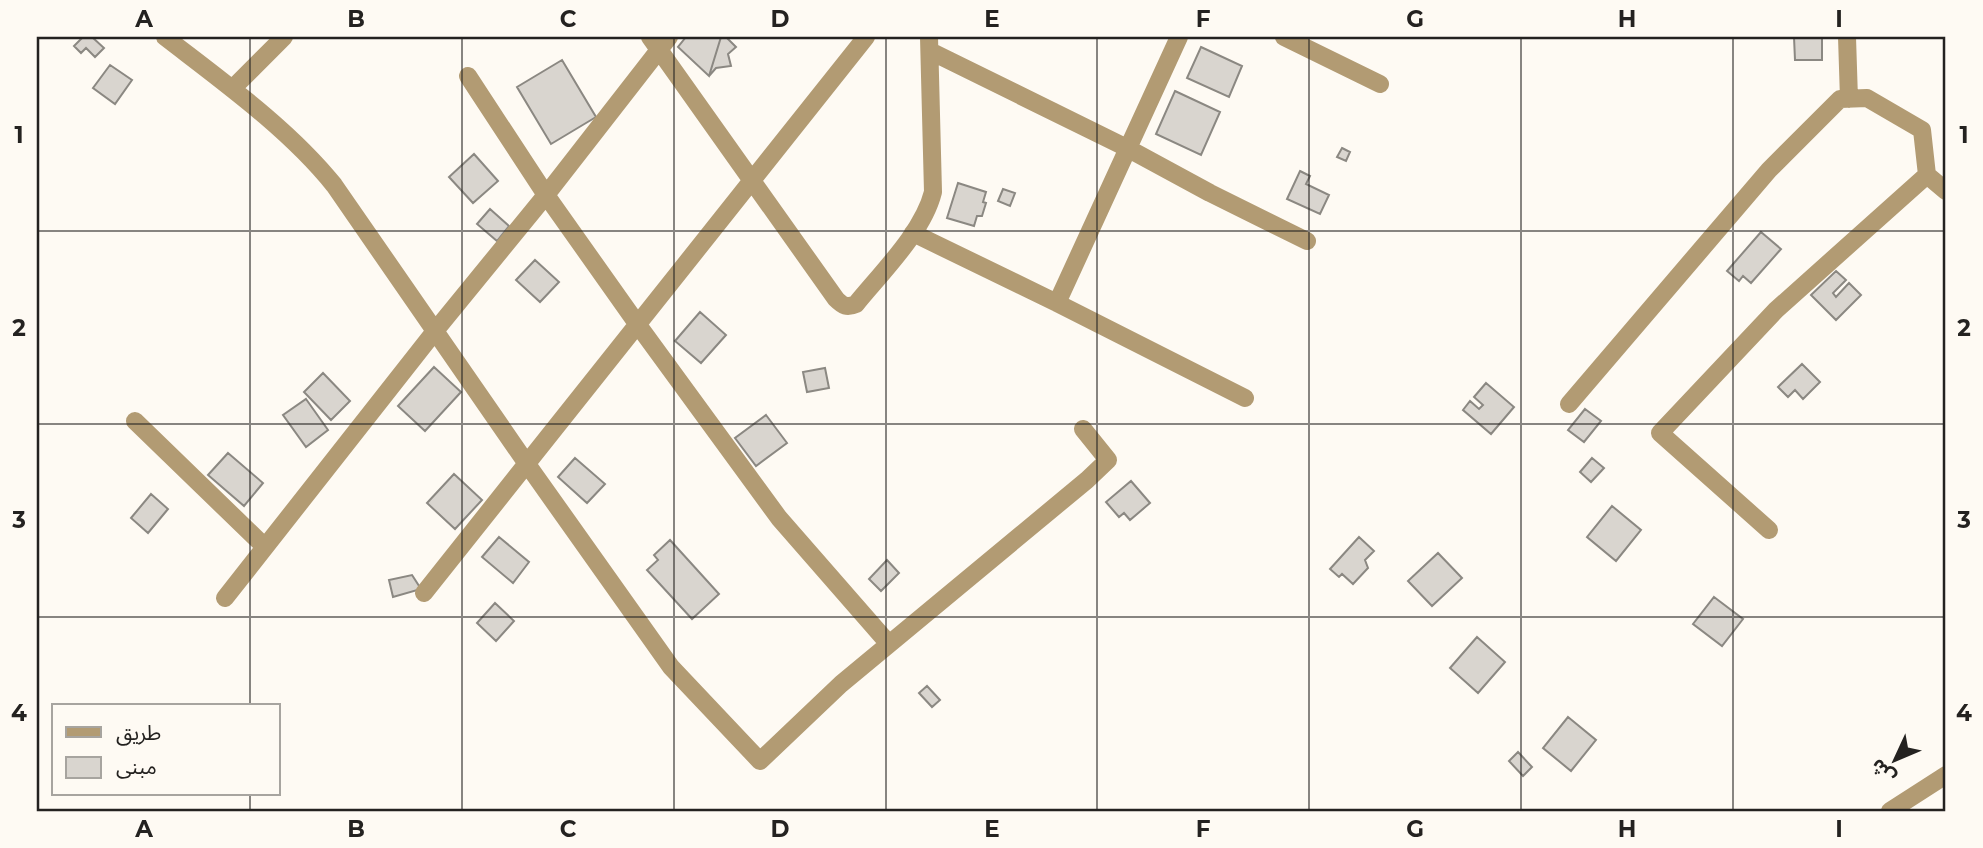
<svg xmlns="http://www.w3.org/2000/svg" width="1983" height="848" viewBox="0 0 1983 848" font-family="Montserrat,'Noto Sans Arabic',sans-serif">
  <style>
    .building { fill: #d9d5cf; stroke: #8b8882; stroke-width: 2 }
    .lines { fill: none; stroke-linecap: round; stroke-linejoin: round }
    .minor { stroke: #b29b73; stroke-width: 18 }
    .grid { fill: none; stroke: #242220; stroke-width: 2; stroke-opacity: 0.55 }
    .neatline { fill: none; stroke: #242220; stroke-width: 2.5 }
    .grid-label { font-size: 23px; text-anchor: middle; font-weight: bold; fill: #242220 }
  </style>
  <rect width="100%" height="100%" fill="#fefaf3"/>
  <path class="building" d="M83,37H92L104,48L95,57L86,48L81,53L74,46Z
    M686,37H721L709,76L678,47Z
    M721,37H726L736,47L728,54L731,66L716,68L709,76Z
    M1794,37H1822V60H1795Z
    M1201,47L1242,66L1229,97L1187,78Z
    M562,60L596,117L551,144L517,87Z
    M110,65L132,80L115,104L93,88Z
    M1175,91L1220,112L1201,155L1156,134Z
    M1342,148L1350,152L1346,161L1337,157Z
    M474,154L498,181L473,203L449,177Z
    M1300,171L1310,176L1306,184L1329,195L1320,214L1287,199Z
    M958,183L986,192L983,202L986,203L982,216H977L974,226L947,218Z
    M1003,189L1015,193L1010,206L998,201Z
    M490,209L509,226L497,241L477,224Z
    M1761,232L1781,249L1751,283L1743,276L1739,281L1727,271Z
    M535,260L559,282L540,302L516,280Z
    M1836,271L1846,280L1833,293L1836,297L1849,283L1861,295L1836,320L1811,295Z
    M700,312L726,335L701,363L675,341Z
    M1802,364L1820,382L1803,399L1795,390L1788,397L1778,387Z
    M434,367L461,392L425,431L398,406Z
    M825,368L829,388L807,392L803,372Z
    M323,373L350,401L331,420L304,392Z
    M1486,383L1514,407L1491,434L1463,410L1470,401L1479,409L1483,405L1474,397Z
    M306,399L328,430L306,447L283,415Z
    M1585,409L1601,421L1584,442L1568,430Z
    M766,415L787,443L756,466L735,438Z
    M228,453L263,483L244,506L208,475Z
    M575,458L605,484L587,503L558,477Z
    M1592,458L1604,468L1591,482L1580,472Z
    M454,474L482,500L455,529L427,503Z
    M1131,481L1150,503L1130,520L1124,513L1119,517L1106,502Z
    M151,494L168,509L148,533L131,518Z
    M1612,506L1641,530L1616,561L1587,537Z
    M499,537L529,562L513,583L482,557Z
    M1359,537L1374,551L1365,560L1368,568L1353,584L1342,574L1339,577L1330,569Z
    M670,540L719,594L692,619L647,570L658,560L654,555Z
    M1438,553L1462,578L1432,606L1408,581Z
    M887,560L899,573L881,591L869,579Z
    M412,575L421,589L393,597L389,580Z
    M1714,597L1743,619L1722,646L1693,624Z
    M495,603L514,621L496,641L477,623Z
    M1477,637L1505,662L1478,693L1450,668Z
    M927,686L940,700L932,707L919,693Z
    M1568,717L1596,740L1571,771L1543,748Z
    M1518,752L1532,767L1523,776L1509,761Z"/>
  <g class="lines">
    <path class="minor" d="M165,37C222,81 289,129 334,185L527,464L671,667L760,761L841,684L1087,480L1108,460L1083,429
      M650,37L836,299C843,306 847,308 856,304C882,272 923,232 933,192L929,37
      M1284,37L1380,84
      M1847,37L1849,99
      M930,51L1127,148L1210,193L1307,241
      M468,76L546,195L638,325L779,518L889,644
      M232,89L284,37
      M913,233L1057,303L1179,37
      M1057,303L1245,398
      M1569,404L1769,170L1840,99L1867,98L1922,130L1927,175
      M135,421L265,547
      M1769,530L1660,433L1776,310L1927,175L1946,191
      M424,593L866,37
      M225,598L435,331L546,195L669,37
      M1890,811L1946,775"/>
  </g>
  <path class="grid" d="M250,37V706M462,37V811M674,37V811M886,37V811M1097,37V811M1309,37V811M1521,37V811M1733,37V811M37,231H1946M37,424H1946M37,617H1946M250,794V811"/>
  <rect width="1983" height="848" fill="none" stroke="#fefaf3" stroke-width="77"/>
  <rect x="52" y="704" width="228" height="91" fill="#fefaf3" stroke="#a7a49f" stroke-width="2"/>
  <rect x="66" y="727" width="35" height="10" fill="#b29b73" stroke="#a7a49f" stroke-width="2"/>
  <text x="116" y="740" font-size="21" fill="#242220">طريق</text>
  <rect x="66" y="757" width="35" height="21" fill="#d9d5cf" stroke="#a7a49f" stroke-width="2"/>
  <text x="116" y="774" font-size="21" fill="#242220">مبنى</text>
  <g transform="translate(1895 760) rotate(226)" stroke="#fefaf3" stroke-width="5" paint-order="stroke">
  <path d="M0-5L12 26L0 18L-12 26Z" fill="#242220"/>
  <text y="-10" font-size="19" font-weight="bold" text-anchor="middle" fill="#242220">ش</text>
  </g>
  <rect x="38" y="38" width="1906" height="772" class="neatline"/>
  <g class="grid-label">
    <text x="144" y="27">A</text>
    <text x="356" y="27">B</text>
    <text x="568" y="27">C</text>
    <text x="780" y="27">D</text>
    <text x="992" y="27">E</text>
    <text x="1203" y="27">F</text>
    <text x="1415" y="27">G</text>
    <text x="1627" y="27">H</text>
    <text x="1839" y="27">I</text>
    <text x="19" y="143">1</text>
    <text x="1964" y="143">1</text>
    <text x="19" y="336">2</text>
    <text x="1964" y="336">2</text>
    <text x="19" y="528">3</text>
    <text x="1964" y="528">3</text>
    <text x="19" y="721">4</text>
    <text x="1964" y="721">4</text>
    <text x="144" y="837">A</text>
    <text x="356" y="837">B</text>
    <text x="568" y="837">C</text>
    <text x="780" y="837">D</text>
    <text x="992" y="837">E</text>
    <text x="1203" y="837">F</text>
    <text x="1415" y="837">G</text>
    <text x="1627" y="837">H</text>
    <text x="1839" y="837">I</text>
  </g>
</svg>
